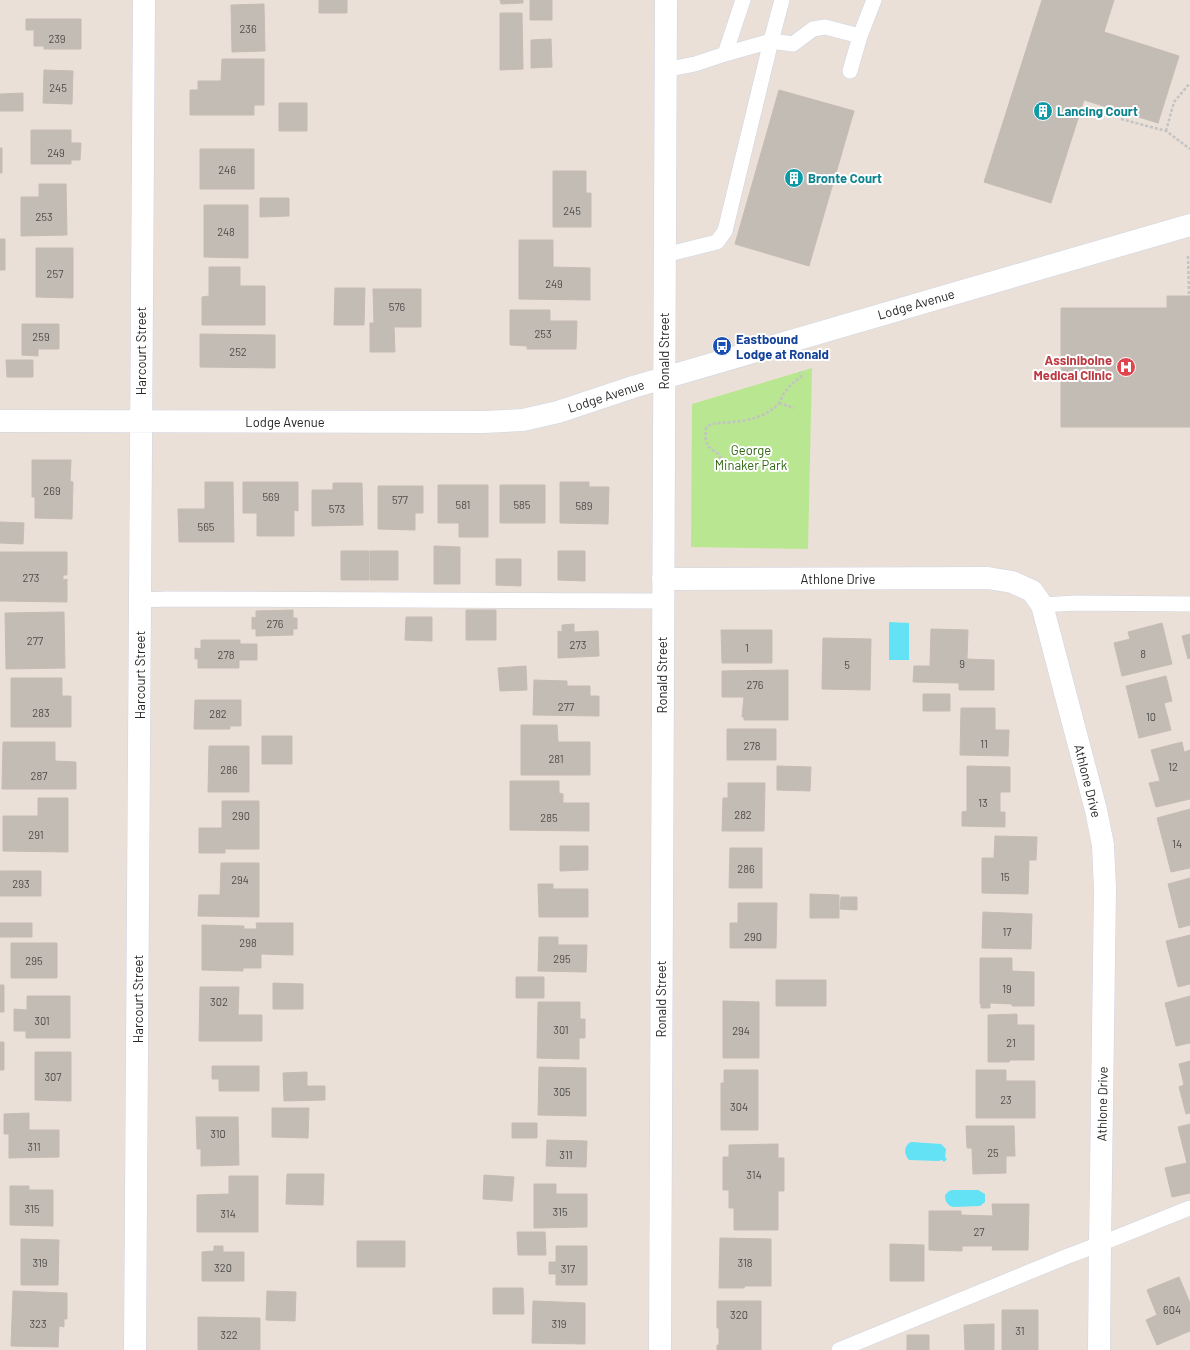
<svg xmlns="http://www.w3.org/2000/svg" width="1190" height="1350" viewBox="0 0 1190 1350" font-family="Barlow,sans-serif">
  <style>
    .green { fill: #b9e690 }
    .water { fill: #63e2f5 }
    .building { fill: #c2bcb4; stroke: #c6bcb2 }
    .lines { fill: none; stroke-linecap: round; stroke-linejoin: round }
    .service-casing { stroke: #cdd4e2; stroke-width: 16 }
    .minor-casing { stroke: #cdd4e2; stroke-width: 23 }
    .path { stroke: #c3c3c3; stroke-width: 2.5; stroke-dasharray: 3 2; stroke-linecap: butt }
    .service { stroke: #fff; stroke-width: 15 }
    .minor { stroke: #fff; stroke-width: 22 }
    .labels { text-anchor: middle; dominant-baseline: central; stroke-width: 4; stroke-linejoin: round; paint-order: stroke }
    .number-label { font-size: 11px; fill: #4e4c4a }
    .culture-label { font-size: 13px; font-weight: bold; fill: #0d838f; stroke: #fff; text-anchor: start }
    .street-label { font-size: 13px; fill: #272727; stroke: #fff }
    .transit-label { font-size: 13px; font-weight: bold; fill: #164399; stroke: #fff; text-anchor: start }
    .health-label { font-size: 13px; font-weight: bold; fill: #be3a42; stroke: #fff; text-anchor: end }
    .park-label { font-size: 13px; fill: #316715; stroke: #fff }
  </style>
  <rect width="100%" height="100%" fill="#ebe0d8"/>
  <path class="green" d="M812,368L808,549L691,547L692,404Z"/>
  <path class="water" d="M889,622L909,623V660H889Z
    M911,1142L941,1144L946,1149L945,1157L947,1159L944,1162L942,1160L938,1161L909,1160C904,1155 903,1146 911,1142Z
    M952,1190H978L985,1194V1202L980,1206L953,1207C947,1205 945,1201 945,1195L949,1191Z"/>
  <path class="building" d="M319,0H347V13H319Z
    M500,0H523V3L501,4Z
    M530,0H552V20H530Z
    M1042,0H1114L1104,32L1179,56L1158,123L1084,100L1051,203L984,182Z
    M264,4L265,51L232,52L231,5Z
    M500,13H522L523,69L500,70Z
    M26,19H81V49H44V46H34V30H26Z
    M551,39L552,67L531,68V40Z
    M222,59H264V105H254V115H190V90H198V81H221Z
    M44,70L73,71L72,104L43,103Z
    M779,90L854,111L809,266L735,244Z
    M23,93V111H0V94Z
    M279,103H307V131H279Z
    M31,130H71V143H81L80,160H71V164H31Z
    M0,148H2V173H0Z
    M200,149H254V189H200Z
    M553,171H586V193H591V227H553Z
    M39,184H66L67,235L21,236V197H39Z
    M260,198H289V216L260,217Z
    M204,205H248V258L204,257Z
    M0,239H5V270H0Z
    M519,240H553V267L590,268V300L519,299Z
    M36,248H73V298L36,297Z
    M209,267H240V286H265V325H202V297L209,296Z
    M335,288H365L364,325H334Z
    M373,289H421V327H394L395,352H370V323H374Z
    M1167,296H1190V427H1061V308H1167Z
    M510,310H550V321H577L576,349H527V346L510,345Z
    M22,324H59V349H38V356L22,355Z
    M200,334L275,335V368L200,367Z
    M6,360H33V377H7Z
    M32,460H71L70,481L73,482L72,519L35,518V497H32Z
    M205,482H233L234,542H179L178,509H205Z
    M243,482H298V511L294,510V536H257V513H243Z
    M560,482H589V487H609L608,524L560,523Z
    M333,483H362L363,525L312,526V490H333Z
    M438,485H488V537H459V523H438Z
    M500,485H545V523H500Z
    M378,486H423V513H415V530L378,529Z
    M0,522L24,523L23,544L0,543Z
    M434,546L460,547V584H434Z
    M341,551H369V580H341Z
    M370,551H398V580H370Z
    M558,551H585V581L558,580Z
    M0,552H67V575H63V580L67,579V602L0,601Z
    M496,559H521V586L496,585Z
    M293,610V618H297V629H293V635L256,636V629H252V617L256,618V611Z
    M466,610H496V640H466Z
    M64,612L65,668L6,669L5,613Z
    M406,617H432V641L405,640Z
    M1162,623L1172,664L1122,676L1114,643L1130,639L1128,632Z
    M574,624V632L598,631L599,656L558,658V631L562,632V625Z
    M931,629L968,630L967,659L994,660V690H959V683L913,682L914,666H930Z
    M721,630H772V663H722Z
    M1190,634V658L1188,659L1182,636Z
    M823,638L871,639L870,690L822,689Z
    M201,640H240V644H257V660H239V668H198V659H195V648L201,649Z
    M526,666L527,690L500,691L498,668Z
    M788,670V720H744V717H742L744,697H722V671Z
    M1166,676L1172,701L1164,703L1171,730L1139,738L1126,686Z
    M11,678H62V696H71V727H11Z
    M534,680L567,681V686H590V696H599V716L533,715Z
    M923,694H950V711H923Z
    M195,700H241V726H230V729H194Z
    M961,708H995V730H1009L1008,756L960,755Z
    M521,725H557L558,742H590V775H521Z
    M727,729H776V760H727Z
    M262,736H292V764H262Z
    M3,742H55V761L76,762V789H2Z
    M1182,742L1184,752L1190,750V799L1156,807L1149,783L1160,781L1151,750Z
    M209,746H249V792H208Z
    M777,766L811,767L810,791L777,790Z
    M967,766L1010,767V792H1000V812H1005V827L962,826V812L967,811Z
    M510,781H559V793L563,794V803H589V831L510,830Z
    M728,783H765L764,831H722L723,798H728Z
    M38,798H68V852L3,851V816H38Z
    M222,801H259V849H225V853H199V828H222Z
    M1190,809V868L1171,872L1157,818Z
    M995,836L1037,837L1036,860H1029L1028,894L982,893V858H994Z
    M560,846H588V870L560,871Z
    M730,848H762V888H729Z
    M221,863H259V917L198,916L199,895H220Z
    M0,871H41V896H0Z
    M1190,878V925L1179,928L1168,884Z
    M538,884H553V889H588V917H539Z
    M810,894L839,895V918H810Z
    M841,897H857V910L840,909Z
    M738,903H777L776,948H730V923H738Z
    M983,912L1032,914L1031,949L982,948Z
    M0,923H32V937H0Z
    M256,923H293V955L261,954V968H243V971L202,970V925L244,926V929H257Z
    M1190,935V984L1178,987L1166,941Z
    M539,937H558V945H587L586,972L538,971Z
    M11,943H57V978H11Z
    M980,958H1012V971L1034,972V1006H1012V1004L990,1003V1008H981V1004H980Z
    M516,977H544V998H516Z
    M776,980H826V1006H776Z
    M273,983L303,984V1009H273Z
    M0,985H4V1012H0Z
    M200,987H239L238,1015H262V1041H199Z
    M27,996H70V1038H26V1031H14V1009L27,1010Z
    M1190,996V1043L1176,1046L1165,1003Z
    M723,1001L759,1002V1058H723Z
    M538,1002H580V1019H585V1038H579V1059L537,1058Z
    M1017,1014V1025H1034V1060H1010L1009,1062H988V1015Z
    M0,1042H4V1070H0Z
    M35,1052H71V1101L35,1100Z
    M1190,1061V1113L1186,1114L1179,1087L1184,1085L1179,1064Z
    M212,1066H259V1091H219V1079H212Z
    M539,1067L586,1068V1116L538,1115Z
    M724,1070H758V1130H721V1083H724Z
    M976,1070H1006V1081H1035V1118H976Z
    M307,1072V1086H325V1100L284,1101L283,1073Z
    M272,1108H309L308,1138L272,1137Z
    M29,1113V1130H59V1157L9,1158V1134H4V1114Z
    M196,1117H238L239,1165L201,1166V1149H197Z
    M512,1123H537V1138H512Z
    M1190,1124V1193L1172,1197L1165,1168L1187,1163L1178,1127Z
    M966,1126H1014L1015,1156H1006V1173L973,1174L972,1148H967Z
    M547,1140L587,1141L586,1167L546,1166Z
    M778,1144V1158H784V1191H778V1230H734V1208H729V1190H723V1157H729V1145Z
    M287,1174H324L323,1205L286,1204Z
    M484,1175L514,1177L512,1201L483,1199Z
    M229,1176H258V1232H197V1195L229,1194Z
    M534,1184H556V1194H587V1227L534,1228Z
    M10,1186H29V1190H53V1226L10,1225Z
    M992,1204H1029L1028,1250H992L993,1246H962V1251L929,1250V1211H961V1215L993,1216Z
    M517,1232H545L546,1255H518Z
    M720,1238L771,1239V1286H745L744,1288H719Z
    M21,1239L59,1240L58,1285H21Z
    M357,1241H405V1267H357Z
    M890,1244L924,1245V1281H890Z
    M214,1246H223V1252H244V1281H202V1252L214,1251Z
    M556,1246H587V1285H556V1274H549V1262H556Z
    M1179,1277L1190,1303V1331L1157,1345L1146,1320L1157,1315L1147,1290Z
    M493,1288H523L524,1314H493Z
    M13,1291L67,1293V1319H64V1327L59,1326L58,1347L11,1346Z
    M267,1291L296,1292L295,1321L266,1320Z
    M533,1301L585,1303V1344L532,1343Z
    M717,1301H761V1350H717V1345H719V1328H717Z
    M1002,1310H1038V1350H1002Z
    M198,1317L260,1318V1350H198Z
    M994,1324V1350H965L964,1325Z
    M907,1335H929V1350H907Z"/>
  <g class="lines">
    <g class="service-casing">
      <path id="service" d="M725,54L743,0
        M665,70L695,64L725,54L771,41L793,44L813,29L825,27L860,36L874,0
        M850,71L860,36
        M665,255L717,242L725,231L771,41L782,0
        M140,600L167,599L662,601
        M1042,605L1076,603L1190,604
        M839,1350L1068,1256C1109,1241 1149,1224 1190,1208"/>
    </g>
    <g class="minor-casing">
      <path id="minor" d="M0,421L483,422L523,420L558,412L633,387L1190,225
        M663,579L988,578L1012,582L1032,591L1042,605L1096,810L1103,845L1105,889L1100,1245L1099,1350
        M135,1350L144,0
        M660,1350L666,0"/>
    </g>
    <path class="path" d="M1121,119L1166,131L1190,149
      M1166,131L1174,102L1190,83
      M1188,256L1189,296
      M779,403L794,408
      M724,468L719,454C705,447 705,442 706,428L711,424C735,421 761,423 779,403C781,400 782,396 785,392C789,386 794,382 801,377L800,372"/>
    <use href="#service" class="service"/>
    <use href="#minor" class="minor"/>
  </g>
  <defs>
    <g id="building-disc" transform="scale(1)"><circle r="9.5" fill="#0f9aa8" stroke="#fff"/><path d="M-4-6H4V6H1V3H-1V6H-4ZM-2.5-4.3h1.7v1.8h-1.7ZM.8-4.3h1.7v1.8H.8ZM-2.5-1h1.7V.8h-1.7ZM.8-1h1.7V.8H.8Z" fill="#fff"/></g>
    <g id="bus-disc" transform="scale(1)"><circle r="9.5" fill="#1a4fb4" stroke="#fff"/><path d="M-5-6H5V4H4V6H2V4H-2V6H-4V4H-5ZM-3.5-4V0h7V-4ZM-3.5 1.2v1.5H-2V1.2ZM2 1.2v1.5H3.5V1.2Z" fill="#fff"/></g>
    <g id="hospital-disc" transform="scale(1)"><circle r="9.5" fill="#e0444e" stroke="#fff"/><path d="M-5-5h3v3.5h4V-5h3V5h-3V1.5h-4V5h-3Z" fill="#fff"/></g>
  </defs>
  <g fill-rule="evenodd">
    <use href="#building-disc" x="1043" y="111"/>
    <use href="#building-disc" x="794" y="178"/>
    <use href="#bus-disc" x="722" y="346"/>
    <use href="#hospital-disc" x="1126" y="367"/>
  </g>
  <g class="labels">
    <g class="number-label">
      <text x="248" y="28">236</text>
      <text x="57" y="38">239</text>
      <text x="58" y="87">245</text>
      <text x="56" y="152">249</text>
      <text x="227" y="169">246</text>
      <text x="572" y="210">245</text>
      <text x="44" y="216">253</text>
      <text x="226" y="231">248</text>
      <text x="55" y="273">257</text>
      <text x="554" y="283">249</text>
      <text x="397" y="306">576</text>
      <text x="543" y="333">253</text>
      <text x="41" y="336">259</text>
      <text x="238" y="351">252</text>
      <text x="52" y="490">269</text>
      <text x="271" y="496">569</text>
      <text x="400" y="499">577</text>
      <text x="463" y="504">581</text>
      <text x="522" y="504">585</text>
      <text x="584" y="505">589</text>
      <text x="337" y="508">573</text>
      <text x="206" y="526">565</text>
      <text x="31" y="577">273</text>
      <text x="275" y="623">276</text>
      <text x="35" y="640">277</text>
      <text x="578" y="644">273</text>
      <text x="747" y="647">1</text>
      <text x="1143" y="653">8</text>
      <text x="226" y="654">278</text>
      <text x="962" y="663">9</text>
      <text x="847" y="664">5</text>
      <text x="755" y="684">276</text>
      <text x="566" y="706">277</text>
      <text x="41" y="712">283</text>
      <text x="218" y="713">282</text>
      <text x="1151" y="716">10</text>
      <text x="984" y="743">11</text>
      <text x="752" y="745">278</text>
      <text x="556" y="758">281</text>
      <text x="1173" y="766">12</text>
      <text x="229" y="769">286</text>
      <text x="39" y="775">287</text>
      <text x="983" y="802">13</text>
      <text x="743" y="814">282</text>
      <text x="241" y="815">290</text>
      <text x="549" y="817">285</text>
      <text x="36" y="834">291</text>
      <text x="1177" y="843">14</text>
      <text x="746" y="868">286</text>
      <text x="1005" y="876">15</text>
      <text x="240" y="879">294</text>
      <text x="21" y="883">293</text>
      <text x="1007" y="931">17</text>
      <text x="753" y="936">290</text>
      <text x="248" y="942">298</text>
      <text x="562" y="958">295</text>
      <text x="34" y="960">295</text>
      <text x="1007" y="988">19</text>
      <text x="219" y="1001">302</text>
      <text x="42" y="1020">301</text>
      <text x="561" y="1029">301</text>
      <text x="741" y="1030">294</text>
      <text x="1011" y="1042">21</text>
      <text x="53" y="1076">307</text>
      <text x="562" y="1091">305</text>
      <text x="1006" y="1099">23</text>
      <text x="739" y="1106">304</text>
      <text x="218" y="1133">310</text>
      <text x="34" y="1146">311</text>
      <text x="993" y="1152">25</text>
      <text x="566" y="1154">311</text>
      <text x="754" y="1174">314</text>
      <text x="32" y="1208">315</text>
      <text x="560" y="1211">315</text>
      <text x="228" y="1213">314</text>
      <text x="979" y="1231">27</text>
      <text x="40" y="1262">319</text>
      <text x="745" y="1262">318</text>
      <text x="223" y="1267">320</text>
      <text x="568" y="1268">317</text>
      <text x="1172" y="1309">604</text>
      <text x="739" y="1314">320</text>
      <text x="38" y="1323">323</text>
      <text x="559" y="1323">319</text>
      <text x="1020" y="1330">31</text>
      <text x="229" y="1334">322</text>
    </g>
    <g class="culture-label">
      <text x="1057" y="111">Lancing Court</text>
      <text x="808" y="178">Bronte Court</text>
    </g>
    <g class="street-label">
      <text transform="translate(916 304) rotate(-16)">Lodge Avenue</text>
      <text transform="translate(141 351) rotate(-90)">Harcourt Street</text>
      <text transform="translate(664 351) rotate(-90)">Ronald Street</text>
      <text transform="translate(606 396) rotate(-18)">Lodge Avenue</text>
      <text x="285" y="422">Lodge Avenue</text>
      <text x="838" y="579">Athlone Drive</text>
      <text transform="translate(140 675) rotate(-90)">Harcourt Street</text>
      <text transform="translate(662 675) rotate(-90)">Ronald Street</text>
      <text transform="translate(1088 781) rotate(76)">Athlone Drive</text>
      <text transform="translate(138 999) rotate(-90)">Harcourt Street</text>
      <text transform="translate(661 999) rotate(-90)">Ronald Street</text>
      <text transform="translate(1102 1104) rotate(-89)">Athlone Drive</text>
    </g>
    <g class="transit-label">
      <text x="736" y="339">Eastbound<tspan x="736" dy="15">Lodge at Ronald</tspan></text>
    </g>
    <g class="health-label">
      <text x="1112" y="360">Assiniboine<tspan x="1112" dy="15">Medical Clinic</tspan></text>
    </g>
    <g class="park-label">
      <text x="751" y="450">George<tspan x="751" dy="15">Minaker Park</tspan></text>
    </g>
  </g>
</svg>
